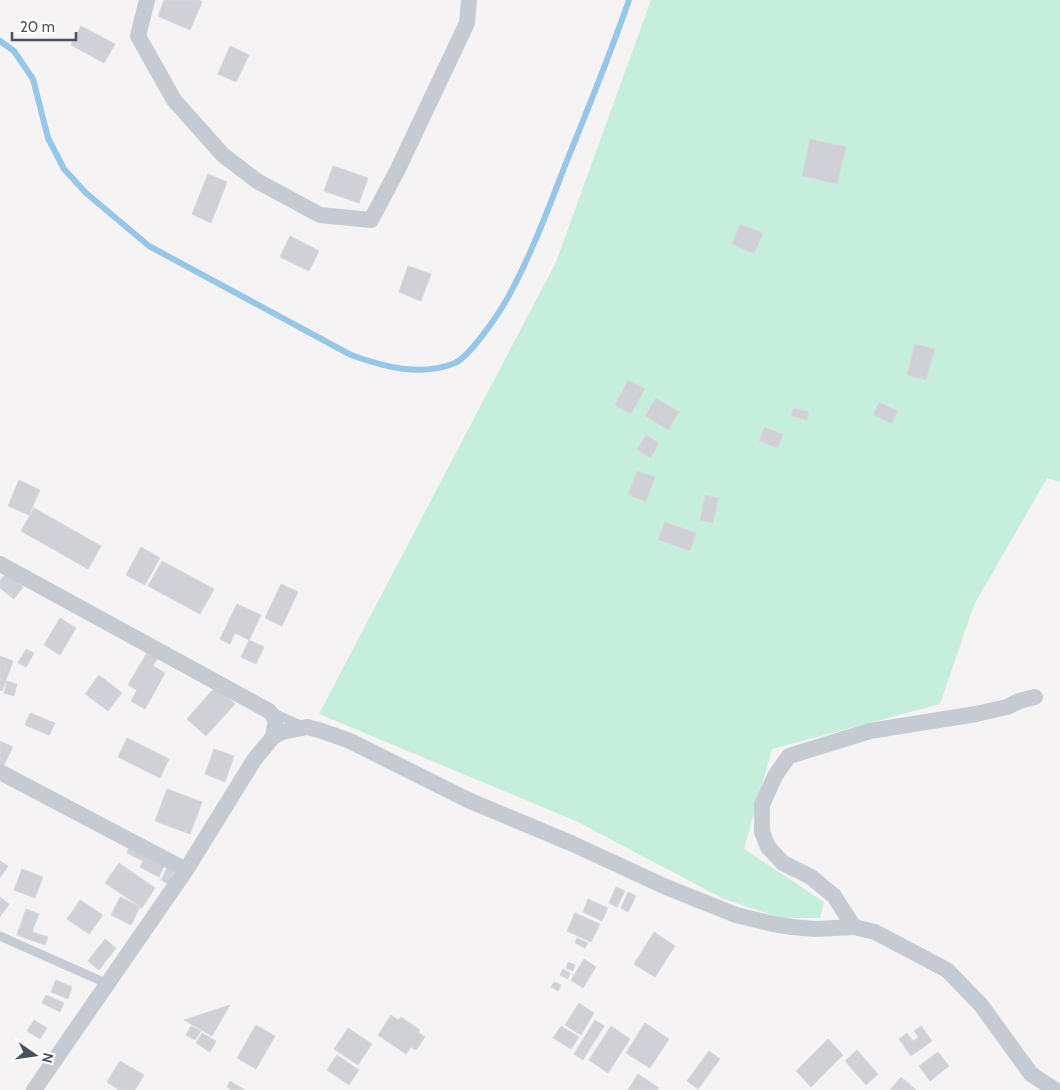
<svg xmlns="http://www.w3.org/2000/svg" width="1060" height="1090" viewBox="0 0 1060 1090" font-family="Cabin,sans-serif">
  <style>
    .green { fill: #c6eedd; fill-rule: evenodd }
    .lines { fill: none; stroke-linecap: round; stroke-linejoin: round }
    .stream { stroke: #96c7e8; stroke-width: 6 }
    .building { fill: #d0d1d7; stroke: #d7d8dd }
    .lane { stroke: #c5cad3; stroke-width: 9 }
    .street { stroke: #c5cad3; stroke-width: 16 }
  </style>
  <rect width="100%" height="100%" fill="#f5f3f3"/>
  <path class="green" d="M651,0H1060V482L1047,478L974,605L940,704L772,749L744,849L824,902L820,918H781L724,899L576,821L319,714L556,262ZM810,139L845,147L837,184L802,176ZM740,224L763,233L755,253L732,244ZM915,344L935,349L926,380L907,375ZM628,380L645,389L631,414L615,405ZM656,398L679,413L668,430L645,416ZM880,402L898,411L892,424L874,415ZM793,408L809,412L807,420L791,417ZM764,427L783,434L778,448L759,441ZM645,435L659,443L651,457L638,450ZM637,471L655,477L646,502L628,495ZM705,495L713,523L700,519ZM665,522L696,533L690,551L659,541Z"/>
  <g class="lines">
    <path class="stream" d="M0,41L14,51L33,79L48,138L64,169L86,193L149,246L351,355C384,367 421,377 455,363C470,356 498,315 507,299C531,256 548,209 566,163C588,109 610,55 629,0"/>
  </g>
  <path class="building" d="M164,0H199L202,2L190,30L158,16Z
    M81,26L115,44L104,63L71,45Z
    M230,46L249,55L236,82L218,74Z
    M810,139L846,147L837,184L802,176Z
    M333,166L368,178L359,203L324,191Z
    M208,174L227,182L211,223L192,214Z
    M740,224L763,233L754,254L732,244Z
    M290,236L319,251L309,271L280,257Z
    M408,266L431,274L421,301L399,292Z
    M915,344L935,349L926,380L907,375Z
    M628,380L645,389L631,414L615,405Z
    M656,398L679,412L668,430L645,416Z
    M879,402L898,411L892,424L873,415Z
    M793,408L809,412L807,420L791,416Z
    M764,427L783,434L778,448L759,441Z
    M646,435L659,443L651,458L637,450Z
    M637,471L655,477L646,502L628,495Z
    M19,480L40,490L29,515L8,506Z
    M705,495L719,498L713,523L700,520Z
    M34,508L101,546L88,569L21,531Z
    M665,522L696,533L690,551L658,540Z
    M141,547L160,558L145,585L126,575Z
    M162,561L214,589L200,614L148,586Z
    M6,573L23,587L14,599L0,588V581Z
    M281,584L298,592L282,626L265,618Z
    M237,604L261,615L249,640L235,633L230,644L220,639Z
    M60,618L76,628L60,655L44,645Z
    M249,640L264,647L256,664L241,657Z
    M26,649L34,653L26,667L18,663Z
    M148,651L158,657L153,666L165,673L145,709L131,701L137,690L128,685Z
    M0,656L13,661L2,691L0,690Z
    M99,675L122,693L108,711L85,694Z
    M7,681L17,684L14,696L4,693Z
    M216,686L235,704L206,736L187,719Z
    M30,713L55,723L49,735L25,725Z
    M127,738L169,759L160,778L118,757Z
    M0,741L13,747L3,767L0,765Z
    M214,749L234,756L225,782L205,774Z
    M167,789L202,802L190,834L155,821Z
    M130,845L166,862L159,877L140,867L143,861L127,853Z
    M0,861L8,866L0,878Z
    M119,863L155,888L142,908L105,883Z
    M168,866L175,869L168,884L161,880Z
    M22,869L43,877L35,898L14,890Z
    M616,887L625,891L617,907L609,903Z
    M628,892L636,896L628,912L621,908Z
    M0,897L9,904L0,917Z
    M120,897L140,907L131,925L111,915Z
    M588,899L608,908L602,921L583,912Z
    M80,900L103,915L89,934L67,919Z
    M26,909L39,914L32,932L48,937L45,945L17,935Z
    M575,913L600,924L591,942L567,931Z
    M654,932L675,946L655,977L634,964Z
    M577,938L588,943L585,948L575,943Z
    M105,939L116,948L99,970L88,961Z
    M584,959L596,967L583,988L571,980Z
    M568,962L575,965L573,971L566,968Z
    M563,969L570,973L568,979L560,975Z
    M56,980L72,987L68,999L51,992Z
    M554,982L561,985L558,991L551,987Z
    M46,995L64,1003L60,1012L42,1003Z
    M579,1003L594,1013L581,1035L565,1025Z
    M230,1005L212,1036L184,1020Z
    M391,1015L398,1020L401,1017L420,1030L418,1032L425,1037L416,1050L411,1047L406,1054L378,1035Z
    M34,1020L47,1028L40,1039L27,1031Z
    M595,1020L604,1026L583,1060L574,1054Z
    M645,1023L669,1039L650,1068L626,1053Z
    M256,1025L275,1036L256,1069L237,1058Z
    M191,1026L201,1031L195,1040L186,1035Z
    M561,1026L579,1037L571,1049L553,1038Z
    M611,1026L630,1039L608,1073L589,1060Z
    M921,1026L932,1041L911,1056L899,1039L907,1033L913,1041L919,1037L914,1031Z
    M348,1028L372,1044L358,1065L334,1049Z
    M202,1033L216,1041L210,1052L196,1043Z
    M828,1039L843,1055L811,1087L796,1071Z
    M857,1050L878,1074L866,1085L845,1061Z
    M709,1051L720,1059L698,1089L687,1081Z
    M938,1052L949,1066L930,1081L919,1066Z
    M337,1055L359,1070L349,1085L327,1070Z
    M120,1061L144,1075L135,1090H119L107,1082Z
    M638,1074L659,1088L657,1090H628Z
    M901,1077L916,1090H890Z
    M230,1081L245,1090H232L227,1087Z"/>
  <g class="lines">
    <path class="lane" d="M274,713L303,726
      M0,936L108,984"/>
    <path class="street" d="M147,0L138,36L174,100L223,155L257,181L320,215L371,220L398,169L467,23L469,0
      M0,564L269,711L276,719L273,737
      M0,772L186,870
      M854,927L834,896L811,877L783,863L768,847L762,832V805L775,776L789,756L870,731L976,714L1007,707L1019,701L1035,697
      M34,1090L186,870L254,760L273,737L282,732L307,727L322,731L350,741L468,800L573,844L666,887L736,915L773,924L792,927L815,929L854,927L875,932L947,970L981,1005L1031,1074L1055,1090"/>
  </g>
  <g transform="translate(35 1055) rotate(103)" stroke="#ffffff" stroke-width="4" paint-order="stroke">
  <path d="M0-4L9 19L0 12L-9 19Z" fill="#4b525f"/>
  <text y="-8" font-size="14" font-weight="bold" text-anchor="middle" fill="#4b525f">N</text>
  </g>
  <path d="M12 32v8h64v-8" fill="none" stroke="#4b525f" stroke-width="2.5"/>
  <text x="20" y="32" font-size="15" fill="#4b525f" stroke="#ffffff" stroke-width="4" paint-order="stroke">20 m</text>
</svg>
